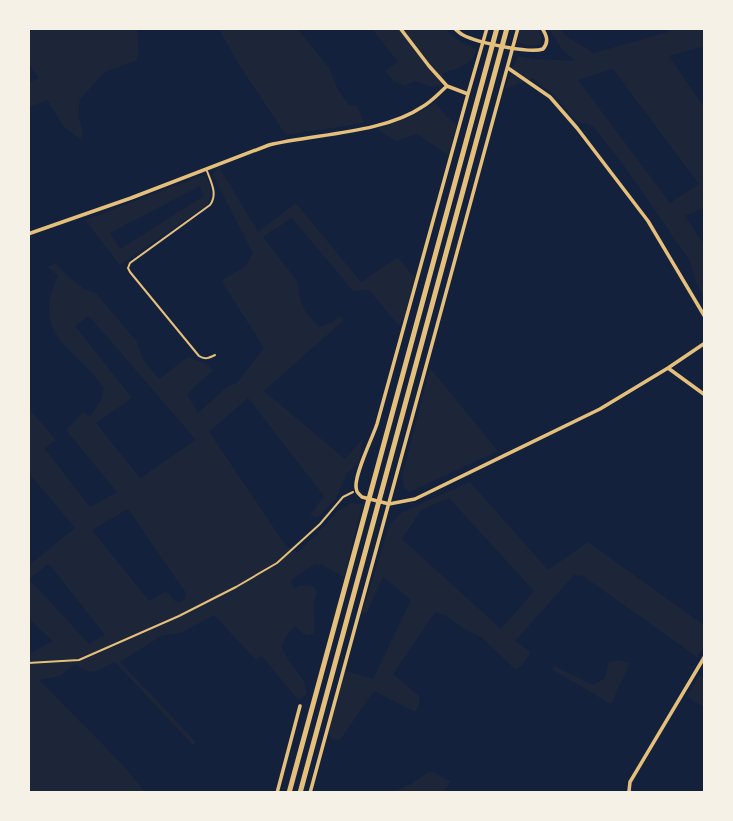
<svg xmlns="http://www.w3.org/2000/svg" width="733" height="821" viewBox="0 0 733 821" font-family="'Public Sans',sans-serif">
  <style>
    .green { fill: #1d2539; fill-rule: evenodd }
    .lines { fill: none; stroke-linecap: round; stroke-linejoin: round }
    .path { stroke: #e5c07b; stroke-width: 2 }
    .service { stroke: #e5c07b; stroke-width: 2 }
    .minor { stroke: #e5c07b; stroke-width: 3.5 }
    .trunk { stroke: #e5c07b; stroke-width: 5 }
  </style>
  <rect width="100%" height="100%" fill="#14213d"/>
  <path class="green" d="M28,28H137L139,54L137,60L105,72L80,99L78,116L83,131L81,140L64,127L47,100L28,108V83L39,78L28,62Z
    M218,28H297L329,68L338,90L349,105L357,106L364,123L286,135L238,63Z
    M371,28H445C454,40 463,43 477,49C472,65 459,68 443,73L441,86L433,87L414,81L405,86L394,81L385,71L398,62Z
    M520,28H537L542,37L540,44C532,47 525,46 517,42Z
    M548,28H559L566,36L594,53L671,31L675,28H705V46L669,56L705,109V207L685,216L705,246V299L696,282L690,261L625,167L592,125L577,122L555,96L533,78L505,89L518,56L537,59L575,61L562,49ZM613,69L699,184L670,203L578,80Z
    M435,103L446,116L457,125L448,155L417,134L396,141L377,129L413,116Z
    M219,167L258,232L296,203L361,282L398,257L415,279L404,318L399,326L369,290L353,291L292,218L263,237L297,281L300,298L305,311L319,327L333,322L338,316L344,320L264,391L345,459L363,438L359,463L347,473L336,499L317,518L310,515L324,496L248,398L209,432L286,546L298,553L339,510L351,503L362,504L344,577L322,565L315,564L291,580L293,587L296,588L301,585L313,586L317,592C310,609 318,619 313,634L306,636L295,626L286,636L282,647L287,658L304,681L307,694L298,700L262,656L256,660L214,615L181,633L161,636L120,662L196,742L193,745L115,662C96,671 94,677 75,664L60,676L39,680L124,766L146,793H28V654L53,641L28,618V566L75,528L28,472V407L56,440L44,448L90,507L117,492L66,430L83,412L90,417L101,400L104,388C76,348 29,335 58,276L48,267L55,263L68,276L84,289L96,293L105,304L137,342L144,361L159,379L188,357L206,364L213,370L187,394L198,413L227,387L237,383L264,348L226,288L222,280L246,266L253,253L212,174ZM89,316L196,440L140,478L96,423L132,398L75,326ZM128,509L186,593L185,599L180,602L175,601L166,591L149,601L92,530ZM49,564L105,635L89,644L29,579Z
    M203,175C211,182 213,195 207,205L120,265L85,220ZM200,186L204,196L120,249L110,233Z
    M430,368L498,451L410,492L404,489L402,477Z
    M470,482L548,570L588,542L705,626V644L697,657L583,576L574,575L515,641L531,652L523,664L516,670L482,638L463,628L446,616L435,612L393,674L419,696V706L415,712L374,691L340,740L332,739L326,732L343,670L373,679L411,600L383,577L366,614L362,612L390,524L402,512ZM449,498L534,591L501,629L402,539L421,510Z
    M619,660L630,663L611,704L553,670L554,666L593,685L605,678L609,662Z
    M699,675L705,679V708L687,697Z
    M430,771L451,781L443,793H390L411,784Z"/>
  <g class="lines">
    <path class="path" d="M28,663L79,660L179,616L236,587L277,563L320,524L343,497L353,492"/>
    <path class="service" d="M207,171C211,182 218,194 210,205L130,263L128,268L130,272L199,356C205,360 209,358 215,355"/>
    <path class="minor" d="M400,28L429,66L447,86L468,94L487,28
      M454,28C458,31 459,33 463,35C476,42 529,54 543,49C549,42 547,36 542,28
      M508,68L550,97L577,128L648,221L705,317
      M468,94L377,424C372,439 355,473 356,487C357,493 357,492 362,497L389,504L415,499L600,409L668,368L705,343
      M28,234L131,198L269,145C315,134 384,133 422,107C431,102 439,93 447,86
      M668,368L705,395
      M277,793L300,706
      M310,793L518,28
      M631,793L629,791L630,782L705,656"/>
    <path class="trunk" d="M289,793L497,28
      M300,793L507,28"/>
  </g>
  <rect width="733" height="821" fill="none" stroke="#f6f1e7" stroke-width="60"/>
</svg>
